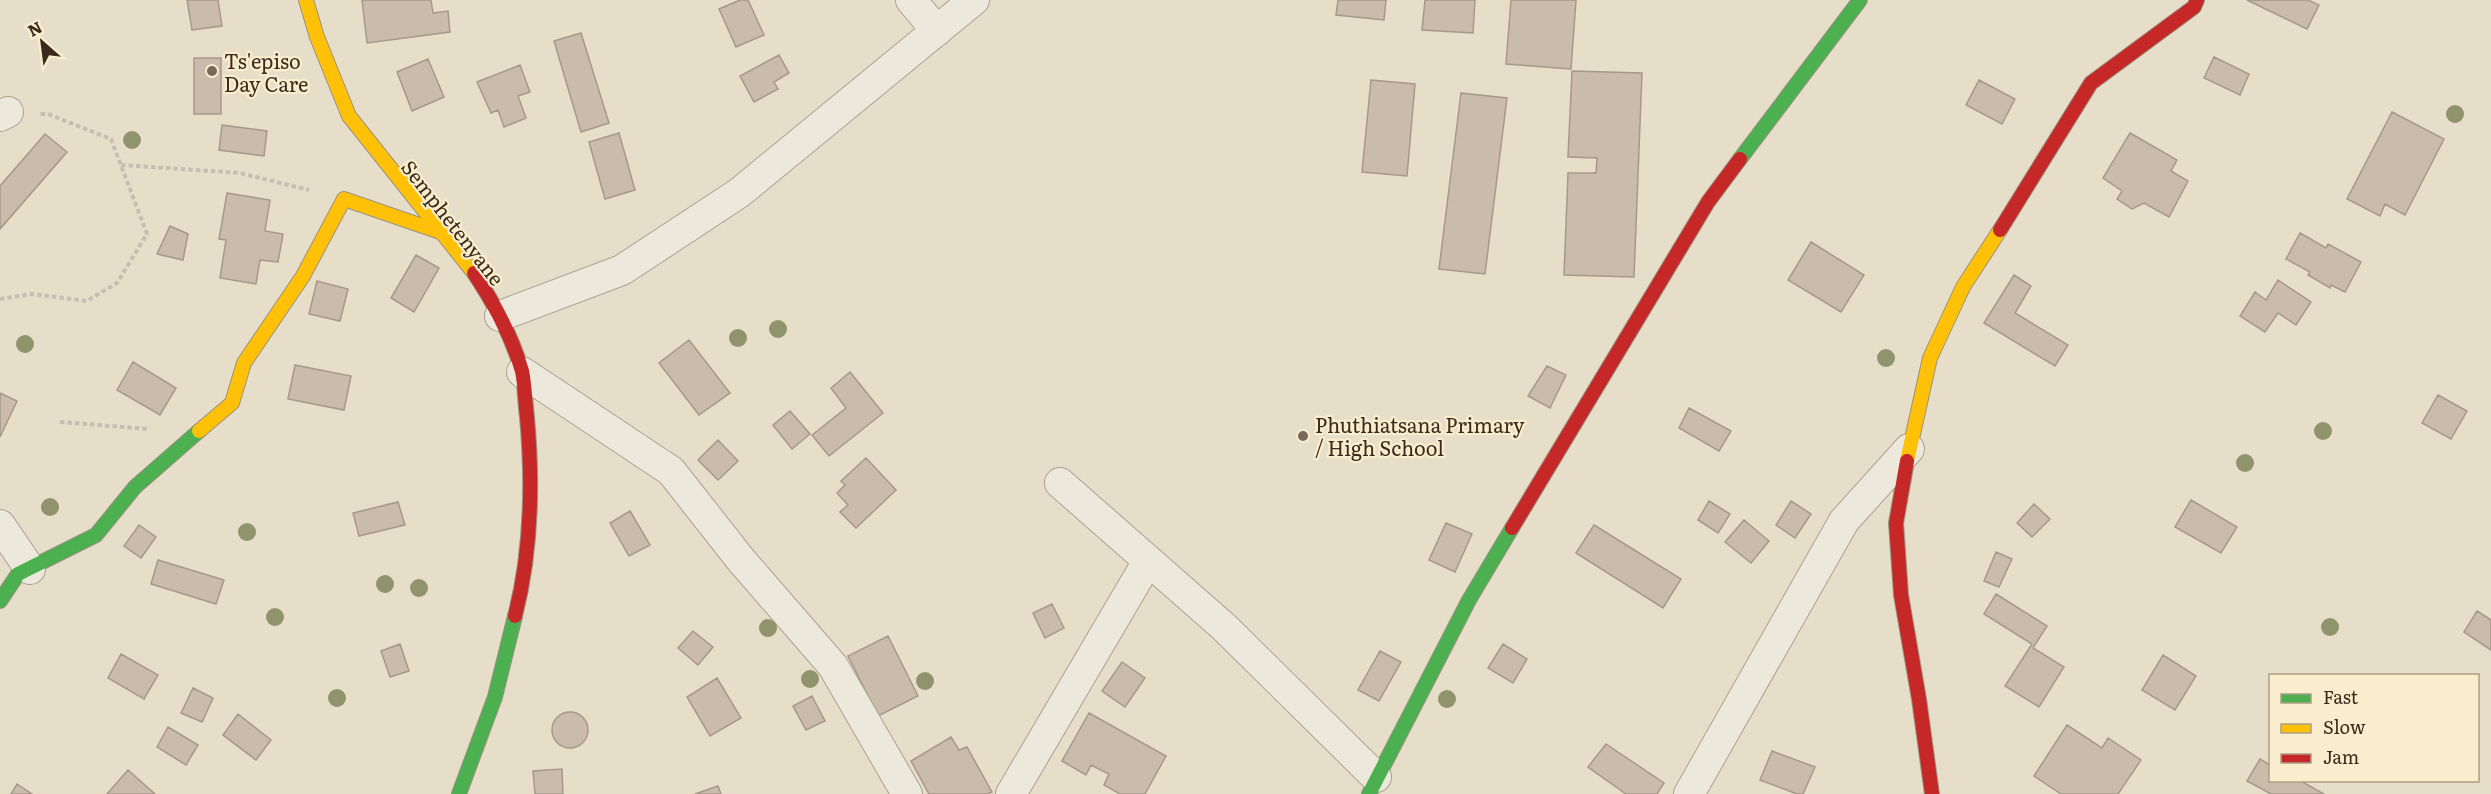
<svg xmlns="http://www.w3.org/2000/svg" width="2491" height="794" viewBox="0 0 2491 794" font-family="Literata,serif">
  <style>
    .building { fill: #cabbaa; stroke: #a69989; stroke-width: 1.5 }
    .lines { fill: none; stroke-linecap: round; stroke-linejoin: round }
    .street-casing { stroke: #aaa293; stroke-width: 32 }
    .fast-casing { stroke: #9a9283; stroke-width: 16 }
    .slow-casing { stroke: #9a9283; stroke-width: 16 }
    .jam-casing { stroke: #9a9283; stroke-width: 16 }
    .path { stroke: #c5bfb3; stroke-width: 4; stroke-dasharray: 4.5 3; stroke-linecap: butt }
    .street { stroke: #ede8dc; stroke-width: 30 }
    .fast { stroke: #4caf50; stroke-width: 14 }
    .slow { stroke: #ffc107; stroke-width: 14 }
    .jam { stroke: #c62828; stroke-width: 14 }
    .tree { fill: #90946c }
    .poi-dot { fill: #766958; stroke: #f9edcd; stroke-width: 2 }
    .labels { text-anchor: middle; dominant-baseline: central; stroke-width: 4.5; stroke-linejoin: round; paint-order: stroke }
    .poi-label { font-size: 20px; fill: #392a1b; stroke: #f9edcd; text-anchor: start }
    .street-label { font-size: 20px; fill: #392a1b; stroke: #f9edcd }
  </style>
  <rect width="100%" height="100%" fill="#e6dec9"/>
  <path class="building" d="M187,0H218L222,26L192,30Z
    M362,0H431L433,13L448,11L450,32L367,43Z
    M740,0H748L764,35L736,47L719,9Z
    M1338,0H1386L1384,20L1336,15Z
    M1425,0H1475L1473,33L1422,30Z
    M1511,0H1576L1571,69L1506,64Z
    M2247,0H2308L2319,5L2307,29Z
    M581,33L609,123L581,132L554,41Z
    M779,55L789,73L774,82L778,89L754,102L740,76Z
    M2214,57L2249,74L2240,95L2204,78Z
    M194,58H221V114H194Z
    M428,59L444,97L412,111L397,72Z
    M520,65L530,92L518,96L526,118L504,127L498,110L491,113L477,82Z
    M1572,71L1642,73L1634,277L1564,275L1568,173H1596L1597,158L1568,157Z
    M1371,80L1415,84L1407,176L1362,172Z
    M1979,80L2015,99L2002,124L1966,105Z
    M1461,93L1507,98L1485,274L1439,269Z
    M2392,112L2444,139L2405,215L2385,204L2380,216L2347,199Z
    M222,125L267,131L264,156L219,150Z
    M619,133L635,190L605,199L589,142Z
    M2130,133L2177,160L2171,171L2188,181L2169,217L2144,203L2132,209L2117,199L2122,191L2103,178Z
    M45,134L67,152L0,229V186Z
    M227,193L270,200L265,231L283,234L278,262L260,260L256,284L220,278L226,240L219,239Z
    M170,226L188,234L183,260L157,254Z
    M2300,233L2326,248L2328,244L2361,262L2345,292L2331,285L2330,288L2308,275L2310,272L2286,259Z
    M1811,242L1864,275L1841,312L1788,280Z
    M416,255L439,268L414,312L391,298Z
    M2014,275L2031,286L2015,313L2068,345L2055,366L1984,323Z
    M2278,280L2311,302L2296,325L2278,313L2265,332L2240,316L2255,292L2266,300Z
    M317,281L348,289L340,321L309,314Z
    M689,340L730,393L699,415L659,363Z
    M133,362L176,388L160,415L117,390Z
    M295,365L351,376L344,410L288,399Z
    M1547,366L1566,375L1550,408L1528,396Z
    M850,372L883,413L829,456L812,435L846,408L831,388Z
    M0,393L17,401L0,437Z
    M2438,395L2467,411L2451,439L2422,423Z
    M1689,408L1731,431L1719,451L1679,428Z
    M790,411L810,434L792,449L773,425Z
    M718,440L738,461L718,480L698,460Z
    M866,458L896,490L856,528L840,512L848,505L837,493L845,485L841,481Z
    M2191,500L2237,527L2221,553L2175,527Z
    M1709,501L1730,514L1718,533L1698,520Z
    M1791,501L1811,514L1795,538L1776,525Z
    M398,502L405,525L359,536L353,513Z
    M2034,504L2050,519L2032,537L2017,523Z
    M630,511L650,545L629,556L610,523Z
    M1744,520L1769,541L1751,563L1725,542Z
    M1446,523L1472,534L1455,572L1429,560Z
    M139,525L156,537L141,558L124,546Z
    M1594,525L1681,579L1663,608L1576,553Z
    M1996,552L2012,559L1999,587L1984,581Z
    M158,560L224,580L216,604L151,584Z
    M1996,594L2047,626L2033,648L2064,667L2039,707L2005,686L2032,644L1984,614Z
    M1052,604L1064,628L1045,638L1033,613Z
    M2477,611L2491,620V650L2464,632Z
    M693,631L713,647L698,665L678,648Z
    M888,636L918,696L878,716L848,656Z
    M400,644L409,671L390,677L381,651Z
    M1503,644L1527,659L1513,683L1488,668Z
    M1380,651L1401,662L1379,701L1358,690Z
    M121,654L158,675L144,699L108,678Z
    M2163,655L2196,676L2175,710L2142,690Z
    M1122,662L1145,678L1125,707L1102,691Z
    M717,678L741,718L710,736L687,697Z
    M193,688L213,698L202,722L181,713Z
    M812,696L825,721L806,730L793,706Z
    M552 730a18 18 0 1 1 36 0a18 18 0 1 1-36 0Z
    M1089,713L1166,756L1145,794H1120L1104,785L1109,774L1091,765L1086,775L1062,761Z
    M238,714L271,740L256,760L223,735Z
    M2067,725L2102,748L2108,738L2141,760L2118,794H2061L2034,776Z
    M168,727L198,745L186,765L157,747Z
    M951,737L959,750L967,747L992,792L987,794H929L911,761Z
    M1606,744L1664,783L1657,794H1626L1588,767Z
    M1772,751L1815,767L1803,794H1797L1760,780Z
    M2260,759L2270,765V780H2299L2324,794H2271L2247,781Z
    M562,769L563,794H535L533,771Z
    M128,770L155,794H107Z
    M17,784L32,794H11Z
    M718,786L721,794H695Z"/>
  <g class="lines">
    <g class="street-casing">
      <path id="street" d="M911,0L937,31
        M0,116L8,112
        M500,316L622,270L739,193L974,0
        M522,372L671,471L741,560L833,666L907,794
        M1060,483L1224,627L1376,777
        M0,525L30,569
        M1011,794L1148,561
        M1689,794L1844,521L1909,449"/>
    </g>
    <g class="fast-casing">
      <path id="fast" d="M1740,159L1860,0
        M0,601L18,574L96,535L135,487L199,431
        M459,794L495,697L515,616
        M1369,794L1469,600L1512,528"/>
    </g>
    <g class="slow-casing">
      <path id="slow" d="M306,0L317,37L349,116L474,273
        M199,431L232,403L244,363L303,276L344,199L440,232
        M1907,461L1930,358L1963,287L2000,230"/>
    </g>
    <g class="jam-casing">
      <path id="jam" d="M2000,230L2091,83L2194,7L2197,0
        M474,273C494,303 512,337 522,371C525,385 525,402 527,417C533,484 532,550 515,616
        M1907,461L1896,523L1901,595L1919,699L1932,794
        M1512,528L1708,202L1740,159"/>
    </g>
    <path class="path" d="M121,165L240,173L309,190
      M0,299L32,294L87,301L117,283L147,234L111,139L48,114H39
      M60,422L149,429"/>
    <use href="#street" class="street"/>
    <use href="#fast" class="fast"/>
    <use href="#slow" class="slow"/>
    <use href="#jam" class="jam"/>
  </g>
  <g class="tree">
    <circle cx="2455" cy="114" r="9"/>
    <circle cx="132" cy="140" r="9"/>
    <circle cx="778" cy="329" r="9"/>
    <circle cx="738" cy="338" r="9"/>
    <circle cx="25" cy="344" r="9"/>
    <circle cx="1886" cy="358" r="9"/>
    <circle cx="2323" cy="431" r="9"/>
    <circle cx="2245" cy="463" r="9"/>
    <circle cx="50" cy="507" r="9"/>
    <circle cx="247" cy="532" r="9"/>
    <circle cx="385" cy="584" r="9"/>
    <circle cx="419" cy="588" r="9"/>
    <circle cx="275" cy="617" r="9"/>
    <circle cx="2330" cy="627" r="9"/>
    <circle cx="768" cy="628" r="9"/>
    <circle cx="810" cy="679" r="9"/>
    <circle cx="925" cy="681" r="9"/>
    <circle cx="337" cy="698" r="9"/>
    <circle cx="1447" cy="699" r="9"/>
  </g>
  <g class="poi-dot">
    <circle cx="212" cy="71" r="6"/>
    <circle cx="1303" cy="436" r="6"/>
  </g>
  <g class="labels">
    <g class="poi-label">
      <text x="224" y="60">Ts'episo<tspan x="224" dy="23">Day Care</tspan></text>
      <text x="1315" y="424">Phuthiatsana Primary<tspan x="1315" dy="23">/ High School</tspan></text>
    </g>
    <g class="street-label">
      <text transform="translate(454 222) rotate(52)">Semphetenyane</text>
    </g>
  </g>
  <rect x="2269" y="674" width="210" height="108" fill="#f9edcd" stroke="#ac9f86" stroke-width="1.5"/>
  <rect x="2281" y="694" width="30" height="9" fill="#4caf50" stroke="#ac9f86" stroke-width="1.5"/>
  <text x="2323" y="704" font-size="18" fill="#392a1b">Fast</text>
  <rect x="2281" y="724" width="30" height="9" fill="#ffc107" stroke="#ac9f86" stroke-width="1.5"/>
  <text x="2323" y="734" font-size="18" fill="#392a1b">Slow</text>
  <rect x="2281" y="754" width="30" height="9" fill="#c62828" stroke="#ac9f86" stroke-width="1.5"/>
  <text x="2323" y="764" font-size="18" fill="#392a1b">Jam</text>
  <g transform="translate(42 42) rotate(332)" stroke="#f9edcd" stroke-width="4.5" paint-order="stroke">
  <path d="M0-4.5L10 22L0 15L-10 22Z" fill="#392a1b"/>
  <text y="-9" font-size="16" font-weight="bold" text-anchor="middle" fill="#392a1b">N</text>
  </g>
</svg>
